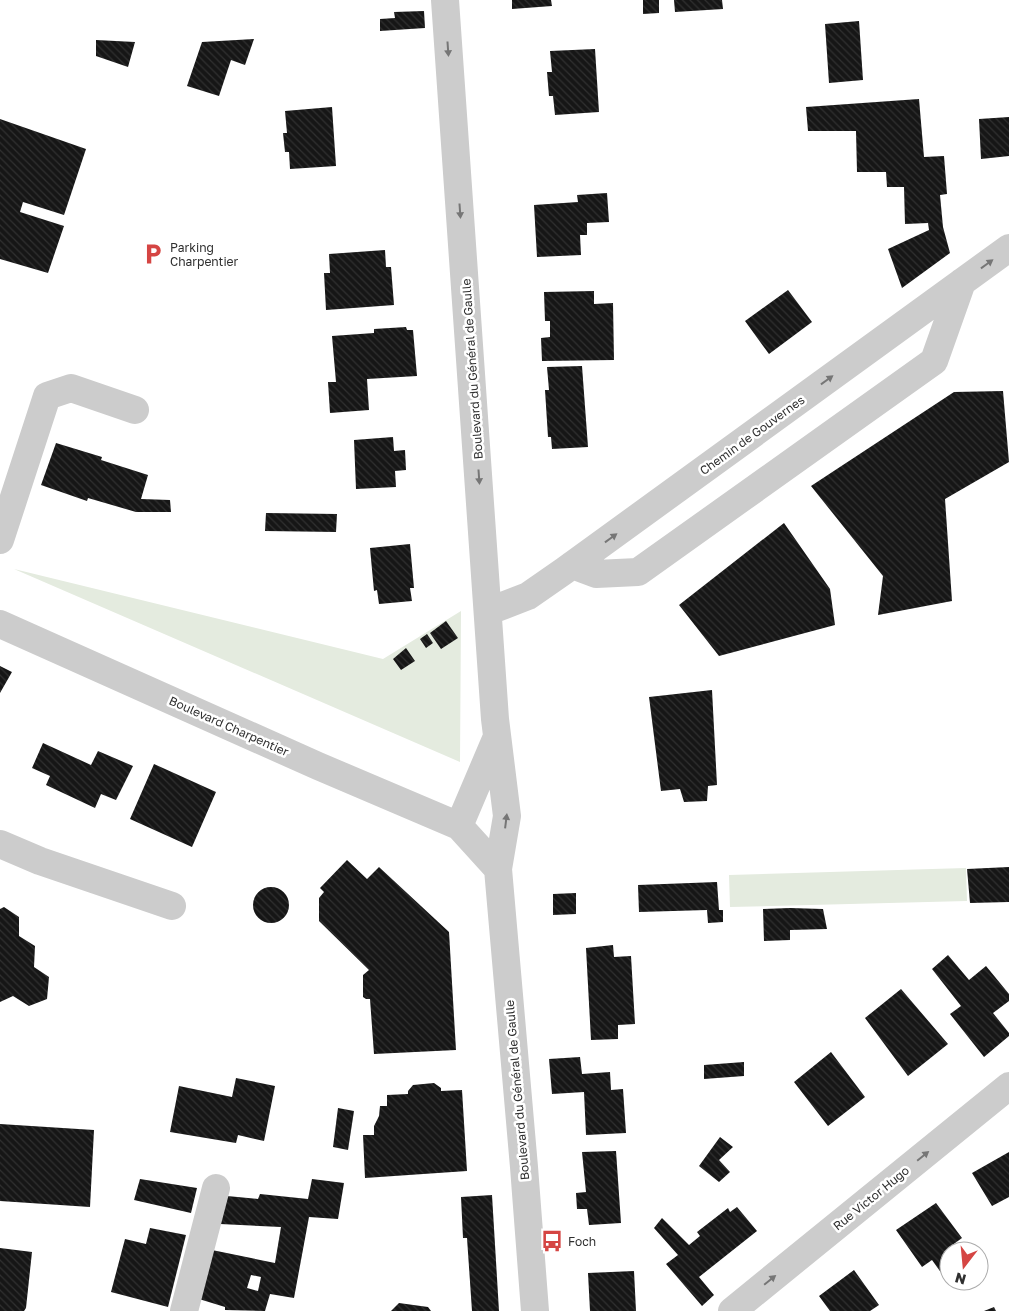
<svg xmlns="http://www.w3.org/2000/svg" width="1009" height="1311" viewBox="0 0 1009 1311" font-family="'Golos Text',sans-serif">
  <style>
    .green { fill: #e4ebdf }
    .building { fill: url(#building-back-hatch); fill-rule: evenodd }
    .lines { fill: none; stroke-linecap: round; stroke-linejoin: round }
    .minor { stroke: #ccc; stroke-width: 28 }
    .oneway { fill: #767676 }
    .labels { text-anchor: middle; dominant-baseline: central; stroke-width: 5; stroke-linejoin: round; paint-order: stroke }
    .poi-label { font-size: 12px; fill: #2f2f2f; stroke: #fff; text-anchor: start }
    .street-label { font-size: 12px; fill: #2f2f2f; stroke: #fff }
  </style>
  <defs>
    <pattern id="building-back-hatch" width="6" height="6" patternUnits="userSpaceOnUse" patternTransform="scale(1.25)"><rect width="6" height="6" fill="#161616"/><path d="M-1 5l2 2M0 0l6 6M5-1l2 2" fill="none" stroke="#303030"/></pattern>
  </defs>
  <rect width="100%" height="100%" fill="#fff"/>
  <path class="green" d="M14,569L383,659L461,611L460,762Z
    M966,868L967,901L730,907L729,875Z"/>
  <path class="building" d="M512,0H551L552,6L512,9Z
    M643,0H659V13L643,14Z
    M674,0H722L723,9L675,12Z
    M424,11L425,28L380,31V19L395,18L394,12Z
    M859,21L863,80L829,83L825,24Z
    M254,39L245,65L231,60L219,96L187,86L202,42Z
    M96,40L135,42L128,67L96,56Z
    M595,49L599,112L555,115L553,96H549L547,72H552L550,51Z
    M919,99L924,157L944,156L947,194L940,195L943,227L950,253L902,288L888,249L929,230L928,223L905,224L904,187H887L886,172H857L856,131H808L806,107Z
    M332,107L336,166L290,169L289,152H285L283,133H287L285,111Z
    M1009,117V156L981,159L979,119Z
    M0,119L86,149L64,215L23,202L20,212L64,226L48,273L0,259Z
    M607,193L609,222L587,223V235H580L581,255L537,257L534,205L578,202L577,195Z
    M385,250L386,267H391L394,305L326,310L324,273H330L329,254Z
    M788,290L812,322L769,354L745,321Z
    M594,291V304L613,303L614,360L542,361L541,338L550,337V321H545L544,292Z
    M406,327L407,330H413L417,376L367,379L369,410L330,413L328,382H336L332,336L374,333V329Z
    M582,366L588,447L552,449L551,437H548L545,390H549L547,367Z
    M1003,391L1009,462L945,499L952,601L878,615L883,576L811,486L954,392Z
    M393,437L394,451L405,450L406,470L395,471L396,487L356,489L354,440Z
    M56,443L102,457L101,460L148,475L141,499L170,500L171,512H136L88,498L87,501L41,485Z
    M266,513L337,514L336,532L265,531Z
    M784,523L830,589L835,625L719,656L679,605Z
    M410,544L414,588H410L412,601L379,604L377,590L374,591L370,548Z
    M446,621L458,638L441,649L430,633Z
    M427,634L433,643L426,648L420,639Z
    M406,648L415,661L401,670L393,659Z
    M0,666L12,672L0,693Z
    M712,690L717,785L708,786L707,801L684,802L680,789L661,791L649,697Z
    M43,743L91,765L98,751L133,766L116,800L101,794L95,808L46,785L50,776L32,768Z
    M154,764L216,792L192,847L130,819Z
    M347,860L367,879L379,867L449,932L456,1050L374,1054L370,999H366L363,997V975L369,970L319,921V898L324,892L320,888Z
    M1009,867V902L970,903L967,869Z
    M717,882L719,910H723V922L708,923L707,910L639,912L638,885Z
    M253 905a18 18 0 1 1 36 0a18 18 0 1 1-36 0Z
    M576,893V914L553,915V894Z
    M4,907L19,917V936L35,946L34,967L49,977L47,999L29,1006L13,996L0,1002V909Z
    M790,908L823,909L827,929L790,930V940L764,941L763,909Z
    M613,945L614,957L631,956L635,1024L618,1025V1039L591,1040L586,948Z
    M948,955L969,980L986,966L1009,994V1001L993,1013L1009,1033V1036L984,1057L950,1014L961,1006L932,969Z
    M901,989L948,1044L908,1076L865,1018Z
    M831,1052L865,1097L828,1126L794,1082Z
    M580,1057L582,1074L610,1072L611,1090L623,1089L626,1133L586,1135L584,1092L552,1094L549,1059Z
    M744,1062V1076L704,1079V1065Z
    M236,1078L275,1086L264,1141L238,1135L236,1143L170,1132L179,1086L232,1097Z
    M434,1083L441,1088V1091L462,1090L467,1171L365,1178L363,1135H374V1126L379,1116L380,1106H387V1095L408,1094V1091L413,1085Z
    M338,1108L354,1111L348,1150L333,1147Z
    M0,1124L94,1130L90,1207L0,1201Z
    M720,1137L733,1147L719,1160L730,1172L719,1182L699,1166Z
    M616,1151L621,1223L589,1225L587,1209H577L576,1193L586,1192L582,1152Z
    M1009,1152V1197L992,1206L972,1173Z
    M140,1179L197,1188L191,1213L134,1200Z
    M312,1179L344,1183L338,1219L309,1217L294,1298L270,1294L265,1311L225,1310V1307L199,1299L212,1250L275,1263L281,1227L220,1224L227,1196L258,1199L260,1194L308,1199ZM251,1275L261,1277L258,1291L247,1288Z
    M492,1195L499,1311H472L467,1238H463L461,1197Z
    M936,1203L962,1238L951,1246L955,1251H949V1269L942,1274L932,1260L922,1267L896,1230Z
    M737,1207L757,1231L699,1277L714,1295L702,1306L666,1264L678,1255L654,1228L662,1218L689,1245L700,1236L697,1232L728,1208L730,1212Z
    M150,1228L186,1235L168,1307L111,1292L125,1239L146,1244Z
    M0,1248L32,1252L26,1308L24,1311H0Z
    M854,1270L879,1305L870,1311H830L819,1296Z
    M634,1271L636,1311H590L588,1273Z
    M399,1303L428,1307L431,1311H391Z
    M994,1307L996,1311H984Z"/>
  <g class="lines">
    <path class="minor" d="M445,0L495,719L507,816L498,869L524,1167L535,1311
      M0,540L47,396L71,388L135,410
      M572,565L596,574L638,572L934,361L962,282
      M489,611L528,596L564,571L1009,248
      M0,624L318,766L459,826L498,869
      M459,826L496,739
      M0,844L40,861L172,906
      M184,1311L216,1188
      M732,1311L1009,1086"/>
  </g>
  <defs><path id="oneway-solid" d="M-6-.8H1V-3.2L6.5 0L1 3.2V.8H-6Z" transform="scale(1.25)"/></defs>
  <g class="oneway">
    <use href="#oneway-solid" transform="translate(448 49) rotate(86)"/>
    <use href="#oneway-solid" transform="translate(460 211) rotate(86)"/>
    <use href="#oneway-solid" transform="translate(987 264) rotate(-36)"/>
    <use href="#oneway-solid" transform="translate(827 380) rotate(-36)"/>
    <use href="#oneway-solid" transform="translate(479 477) rotate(86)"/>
    <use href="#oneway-solid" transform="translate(611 538) rotate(-36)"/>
    <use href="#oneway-solid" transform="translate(506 821) rotate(-83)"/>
    <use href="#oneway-solid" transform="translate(923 1156) rotate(-39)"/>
    <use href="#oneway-solid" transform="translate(770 1280) rotate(-39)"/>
  </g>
  <defs>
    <g id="parking-bare" transform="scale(1.725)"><path d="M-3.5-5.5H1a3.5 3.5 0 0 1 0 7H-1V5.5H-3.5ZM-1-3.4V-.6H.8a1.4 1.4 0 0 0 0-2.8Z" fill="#d54543" stroke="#fff" stroke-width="2.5" paint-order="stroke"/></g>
    <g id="bus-bare" transform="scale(1.725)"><path d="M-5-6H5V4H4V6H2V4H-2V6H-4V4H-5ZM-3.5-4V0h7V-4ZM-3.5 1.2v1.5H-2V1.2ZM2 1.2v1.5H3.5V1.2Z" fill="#d54543" stroke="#fff" stroke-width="2.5" paint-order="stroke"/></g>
  </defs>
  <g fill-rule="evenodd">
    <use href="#parking-bare" x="153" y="254"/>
    <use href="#bus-bare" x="552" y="1241"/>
  </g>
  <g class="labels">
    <g class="poi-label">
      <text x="170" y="247">Parking<tspan x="170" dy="14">Charpentier</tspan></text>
      <text x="568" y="1241">Foch</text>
    </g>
    <g class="street-label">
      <text transform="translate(472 369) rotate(-94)">Boulevard du Général de Gaulle</text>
      <text transform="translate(752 435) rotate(-36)">Chemin de Gouvernes</text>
      <text transform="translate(229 726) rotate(24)">Boulevard Charpentier</text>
      <text transform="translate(517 1090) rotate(-95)">Boulevard du Général de Gaulle</text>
      <text transform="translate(871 1198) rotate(-39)">Rue Victor Hugo</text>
    </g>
  </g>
  <g transform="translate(964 1266) rotate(196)"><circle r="24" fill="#ffffff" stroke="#acacac"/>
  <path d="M0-4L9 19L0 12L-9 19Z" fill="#d54543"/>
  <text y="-8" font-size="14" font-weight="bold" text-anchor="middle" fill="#2f2f2f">N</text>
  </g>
</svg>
